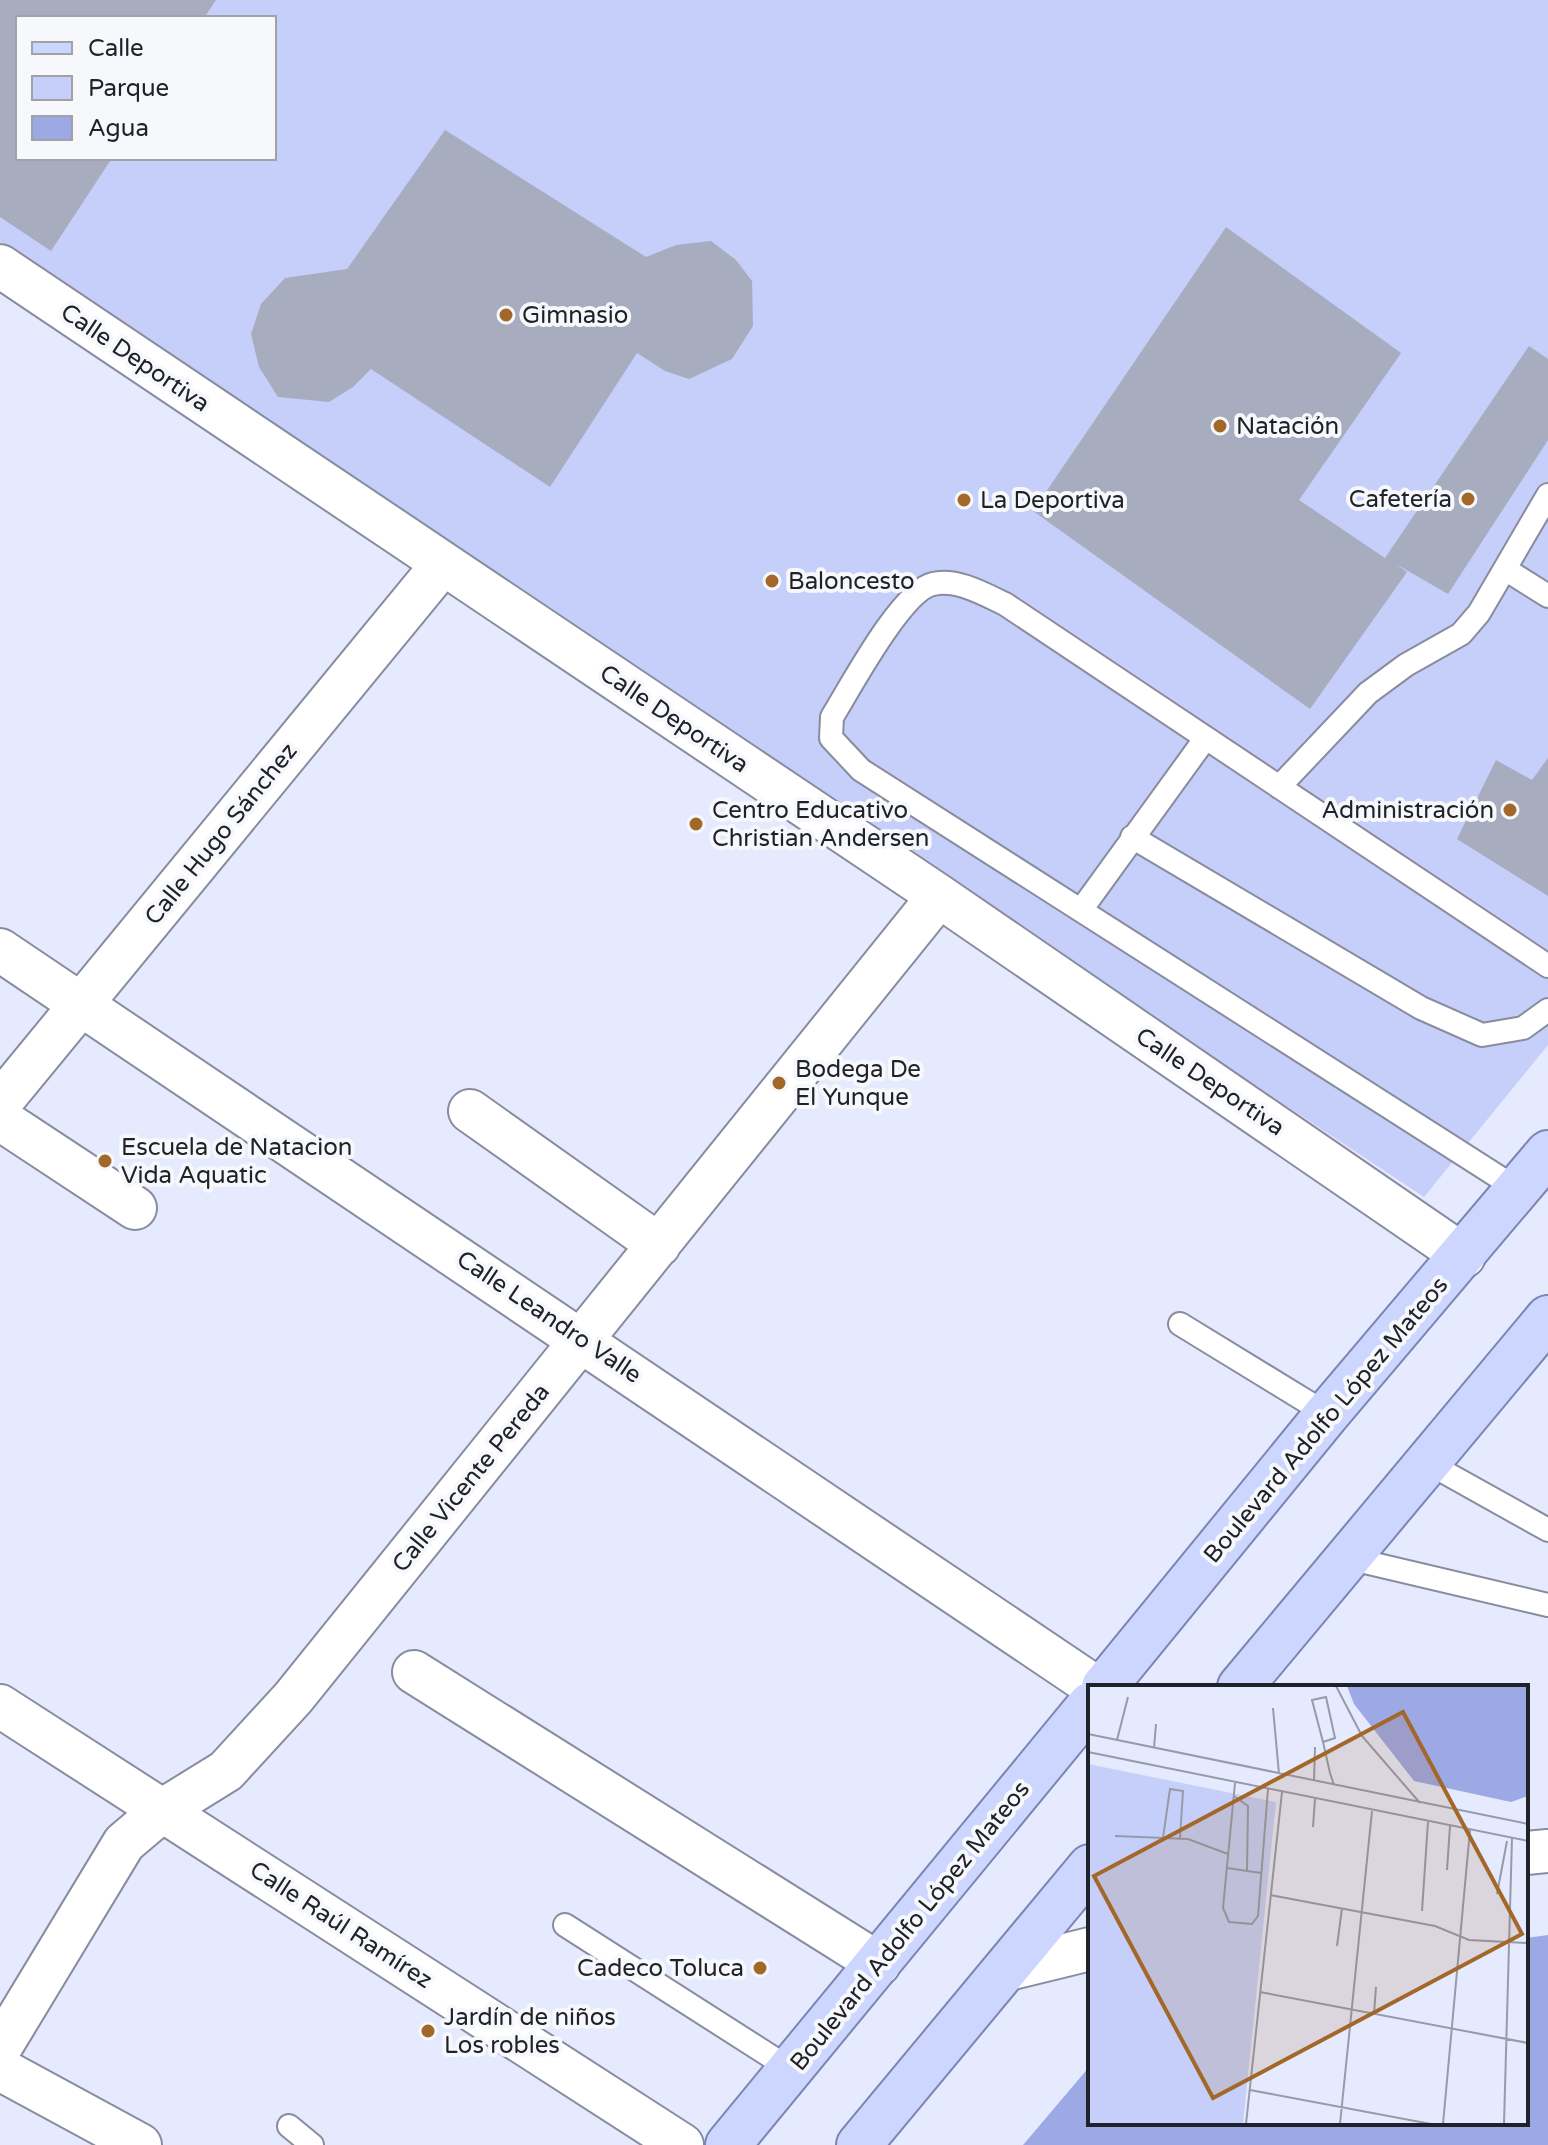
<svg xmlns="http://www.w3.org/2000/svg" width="1548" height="2145" viewBox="0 0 1548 2145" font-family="'Varela Round',sans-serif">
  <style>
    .green { fill: #c5cff9; fill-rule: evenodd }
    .water { fill: #9ca9e5 }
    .building { fill: #a7acbf }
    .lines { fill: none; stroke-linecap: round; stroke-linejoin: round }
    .lane-casing { stroke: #888c9e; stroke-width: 26 }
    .street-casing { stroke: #888c9e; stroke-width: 46 }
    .primary-casing { stroke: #7a85b3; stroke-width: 48 }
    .lane { stroke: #fff; stroke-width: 22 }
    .street { stroke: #fff; stroke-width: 42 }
    .primary { stroke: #ccd6fe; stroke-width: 44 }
    .poi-dot { fill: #a36829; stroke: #f7f8fc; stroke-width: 3 }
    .labels { text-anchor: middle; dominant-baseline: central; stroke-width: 8; stroke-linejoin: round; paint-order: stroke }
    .poi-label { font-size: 24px; fill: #202229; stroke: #f7f8fc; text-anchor: start }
    .street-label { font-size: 24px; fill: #202229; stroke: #f7f8fc }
    .inset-road { fill: none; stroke: #969aa9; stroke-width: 2 }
    .view { fill: #a36829; fill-opacity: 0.15; stroke: #a36829; stroke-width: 4 }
    .inset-edge { fill: none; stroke: #202229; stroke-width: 4 }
  </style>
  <rect width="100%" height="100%" fill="#e5eafe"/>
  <path class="green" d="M0,0H1548V1045L1424,1197L760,757L0,242ZM18,18H274V158H18Z"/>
  <path class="water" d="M1548,1935V2145H1023L1090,2066V2123H1526V1938Z"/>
  <path class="building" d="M0,0H216L204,18H18V158H112L51,251L0,217Z
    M445,130L646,257L676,245L711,241L736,260L752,281L753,326L732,359L689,379L665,371L637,353L550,487L371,369L353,387L329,402L278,397L259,367L251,334L261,304L285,278L347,269Z
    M1226,227L1401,353L1299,500L1385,558L1529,346L1548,359V440L1448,594L1396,564L1407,572L1310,709L1033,511Z
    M1548,758V896L1457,839L1496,760L1532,780Z"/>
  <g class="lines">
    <g class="lane-casing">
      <path id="lane" d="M1505,569L1548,596
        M1279,787L1368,693L1406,665L1461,634L1479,613L1548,495
        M1132,837L1421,1008L1482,1035L1523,1028L1548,1010
        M1081,910L1205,739
        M1519,1190L861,770L831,738L832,717C850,688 902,590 933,584C956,578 984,594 1005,604L1548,966
        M1180,1324L1327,1414
        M1428,1463L1548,1530
        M1348,1558L1548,1605
        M565,1925L792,2070
        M289,2126L312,2145"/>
    </g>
    <g class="street-casing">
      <path id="street" d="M0,266L939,896L1464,1256
        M0,950L1095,1687
        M0,1103L442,565
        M470,1111L659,1245
        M0,1119L135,1208
        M414,1672L879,1964
        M0,1706L682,2145
        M1526,1853L1548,1851
        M1004,1970L1090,1949
        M0,2048L124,1843L163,1810L226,1771L293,1698L939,896
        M0,2069L140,2145"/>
    </g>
    <g class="primary-casing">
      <path id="primary" d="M1104,1687L1327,1414L1548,1153
        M1240,1687L1548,1318
        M728,2145L1090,1705
        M859,2145L1090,1867"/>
    </g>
    <use href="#lane" class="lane"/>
    <use href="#street" class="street"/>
    <use href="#primary" class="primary"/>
  </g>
  <g class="poi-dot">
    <circle cx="506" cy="315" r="8"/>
    <circle cx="1220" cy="426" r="8"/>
    <circle cx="1468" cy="499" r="8"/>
    <circle cx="964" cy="500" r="8"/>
    <circle cx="772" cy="581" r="8"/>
    <circle cx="1510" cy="810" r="8"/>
    <circle cx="696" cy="824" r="8"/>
    <circle cx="779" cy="1083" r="8"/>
    <circle cx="105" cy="1161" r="8"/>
    <circle cx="760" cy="1968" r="8"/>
    <circle cx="428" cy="2031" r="8"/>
  </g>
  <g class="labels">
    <g class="poi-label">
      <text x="522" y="315">Gimnasio</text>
      <text x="1236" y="426">Natación</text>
      <text x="1452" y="499" text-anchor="end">Cafetería</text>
      <text x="980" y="500">La Deportiva</text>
      <text x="788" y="581">Baloncesto</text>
      <text x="712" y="810">Centro Educativo<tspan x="712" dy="28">Christian Andersen</tspan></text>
      <text x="1494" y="810" text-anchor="end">Administración</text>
      <text x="795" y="1069">Bodega De<tspan x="795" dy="28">El Yunque</tspan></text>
      <text x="121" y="1147">Escuela de Natacion<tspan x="121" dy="28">Vida Aquatic</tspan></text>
      <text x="744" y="1968" text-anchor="end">Cadeco Toluca</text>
      <text x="444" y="2017">Jardín de niños<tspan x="444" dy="28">Los robles</tspan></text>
    </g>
    <g class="street-label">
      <text transform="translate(135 358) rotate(34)">Calle Deportiva</text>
      <text transform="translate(674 719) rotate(34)">Calle Deportiva</text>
      <text transform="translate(221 834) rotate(-51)">Calle Hugo Sánchez</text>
      <text transform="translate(1210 1082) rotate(34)">Calle Deportiva</text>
      <text transform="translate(549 1317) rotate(34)">Calle Leandro Valle</text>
      <text transform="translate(1326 1420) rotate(-50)">Boulevard Adolfo López Mateos</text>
      <text transform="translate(471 1478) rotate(-51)">Calle Vicente Pereda</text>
      <text transform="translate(341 1925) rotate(33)">Calle Raúl Ramírez</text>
      <text transform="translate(910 1926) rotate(-51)">Boulevard Adolfo López Mateos</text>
    </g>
  </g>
  <g transform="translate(1088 1685)">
    <rect width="440" height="440" fill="#e5eafe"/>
    <path d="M0,79L188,117L155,439H0Z" fill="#c5cff9"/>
    <path d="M259,1H440V111L423,117L326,96L266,19Z" fill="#9ca9e5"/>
    <path class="inset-road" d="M248,1L274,51L332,118M185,23L191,89M0,49L440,139M29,55L40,12M235,57L247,53L238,12L224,15L235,57L242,88L246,100M66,63L68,39M0,67L440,156M226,96L227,62M147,98L135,223L141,237L164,239L170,231L180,104M146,111L160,121L159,186M225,142L227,114M27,151L100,154L140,169M75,153L82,104L95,106L92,153M139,183L173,188M359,185L362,141M409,209L419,156M182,210L347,241L381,255L440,258M334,226L340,137M249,261L254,223M172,307L440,358M286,329L288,302M162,405L343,439M158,439L194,107M252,439L284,126M355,439L382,145M416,439L424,153"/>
    <path class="view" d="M315,27L434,249L125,413L6,191Z"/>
    <rect width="440" height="440" class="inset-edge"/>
  </g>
  <rect x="16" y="16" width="260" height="144" fill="#f7f8fc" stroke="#a1a2a8" stroke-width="2"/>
  <rect x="32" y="42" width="40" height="12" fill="#ccd6fe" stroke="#a1a2a8" stroke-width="2"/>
  <text x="88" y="56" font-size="24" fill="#202229">Calle</text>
  <rect x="32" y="76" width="40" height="24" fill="#c5cff9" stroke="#a1a2a8" stroke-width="2"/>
  <text x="88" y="96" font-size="24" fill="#202229">Parque</text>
  <rect x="32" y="116" width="40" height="24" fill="#9ca9e5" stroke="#a1a2a8" stroke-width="2"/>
  <text x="88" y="136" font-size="24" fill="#202229">Agua</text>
</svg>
